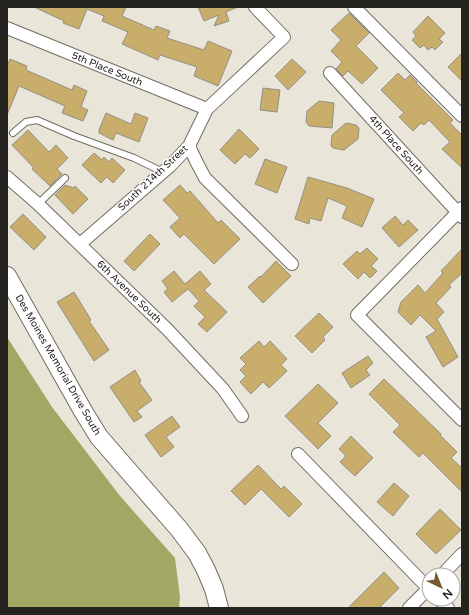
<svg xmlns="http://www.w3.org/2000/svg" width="469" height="615" viewBox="0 0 469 615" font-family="'Varela Round',sans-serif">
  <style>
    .forest { fill: #a2a864 }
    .building { fill: #c8ad6b; stroke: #949085 }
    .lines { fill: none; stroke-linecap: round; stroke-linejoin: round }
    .service-casing { stroke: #726d63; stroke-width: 8 }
    .minor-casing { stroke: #726d63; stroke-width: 14 }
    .secondary-casing { stroke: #726d63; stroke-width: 20 }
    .service { stroke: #fff; stroke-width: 6 }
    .minor { stroke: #fff; stroke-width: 12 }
    .secondary { stroke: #fff; stroke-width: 18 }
    .labels { text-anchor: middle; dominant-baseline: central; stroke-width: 3; stroke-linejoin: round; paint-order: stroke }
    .street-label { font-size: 10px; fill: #25231f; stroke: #fff }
  </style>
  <rect width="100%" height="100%" fill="#eae5d9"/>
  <path class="forest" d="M7,337L52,407L120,496L175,558L180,597L179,608H7Z"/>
  <path class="building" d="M34,7H126L122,16L154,30L156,26L170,31L167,38L204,50L208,41L232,51L218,86L194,76L197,67L160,55L158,60L122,44L128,32L102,21L104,16L87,9L79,29L63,23L64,21Z
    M198,7H238L226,12L229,21L214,26L219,15L204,21Z
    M349,13L369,33L356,46L378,68L362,84L348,71L343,76L336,69L342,62L331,51L341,40L331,30Z
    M428,16L445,33L439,39L443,42L435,50L432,47L428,50L424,45L420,48L412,40L416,36L413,32Z
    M462,53V81L448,67Z
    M10,59L27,66L26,70L72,90L74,85L87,91L81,107L88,110L83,121L62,113L65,106L19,86L7,115V66Z
    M292,59L306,72L288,90L275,76Z
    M398,73L405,80L410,75L417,82L416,83L453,120L450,123L462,135V168L442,149L450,142L429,120L424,125L421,123L413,131L399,117L404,113L381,90Z
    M263,88L280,90L277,112L260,110Z
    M319,101L334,103L332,128L309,126L306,122L307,111Z
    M106,113L131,124L135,113L148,118L139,142L116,133L113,140L99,133V130Z
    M346,123L356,125L359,128L358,139L344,150L333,148L331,146L332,135Z
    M239,129L259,149L250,158L245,154L235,164L220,150Z
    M28,130L49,152L56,145L68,158L57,169L62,174L50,186L32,169L34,168L12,145Z
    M94,153L102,160L104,157L109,162L112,158L125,170L113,183L107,177L101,183L82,165Z
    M265,159L287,167L277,193L255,184Z
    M308,177L347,188L374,199L362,227L342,218L347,206L328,198L321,221L310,218L309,224L295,219Z
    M65,185L74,188L75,186L88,199L73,214L55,195Z
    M180,185L187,193L190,191L218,223L221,220L240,239L214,264L184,234L180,238L170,227L180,218L163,200Z
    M23,214L46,237L34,250L10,227Z
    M395,216L403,225L408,220L418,230L399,247L382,228Z
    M150,234L160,244L134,271L124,261Z
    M367,248L378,259L371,266L377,271L370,278L364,272L358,279L343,264L357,251L360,254Z
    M462,249V273L449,285L451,287L436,303L444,312L437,319L458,357L443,367L426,337L436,331L420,315L411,325L398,312L401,302L418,285L425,293L443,273L441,271Z
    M276,261L291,276L263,303L248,287L260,276L261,277Z
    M174,271L185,284L200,271L211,284L204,290L227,312L207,332L198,324L205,317L194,306L199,301L188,289L172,302L164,292L168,289L162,281Z
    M74,292L91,320L89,321L109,350L94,361L57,302Z
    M319,313L333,327L323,337L325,340L312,353L295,336Z
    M259,341L264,347L270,341L287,359L281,365L287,371L269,388L263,382L251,394L240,382L246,376L240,370L246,364L240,358Z
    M368,356L373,363L366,370L370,375L351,388L342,373Z
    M135,370L141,381L139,382L152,400L137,411L142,417L134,422L110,387Z
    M384,379L441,434L440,435L457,452L451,458L462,468V492L423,453L419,457L393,432L400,425L369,394Z
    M318,384L338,403L318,423L331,436L318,449L285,416Z
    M172,416L180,427L166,437L174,447L161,457L145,435Z
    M351,436L373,458L355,476L340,462L346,456L339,449Z
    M258,465L281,489L284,486L302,504L289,517L261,489L245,505L231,491Z
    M394,483L409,496L393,516L377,502Z
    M440,509L461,530L436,554L416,534Z
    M384,572L399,588L379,608H348Z"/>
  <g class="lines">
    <g class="service-casing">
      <path id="service" d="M13,133L26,122L37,120L74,136L134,158L163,172
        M38,204L65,178"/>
    </g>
    <g class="minor-casing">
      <path id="minor" d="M354,7L462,116
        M7,28L207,109
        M330,73L462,217
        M189,146L197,163L205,178L292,264
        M7,177L38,204L167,329L223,389L242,416
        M462,208L357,315L462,420
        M80,244L170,166L189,146L207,109L284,37L255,7
        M298,454L429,589
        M442,575L462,554
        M439,599L448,608
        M409,608L429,588"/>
    </g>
    <g class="secondary-casing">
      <path id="secondary" d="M7,276L83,411L99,437L179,529L197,553L206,570L214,589L219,608"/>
    </g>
    <use href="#service" class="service"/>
    <use href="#minor" class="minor"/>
    <use href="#secondary" class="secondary"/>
  </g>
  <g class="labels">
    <g class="street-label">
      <text transform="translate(107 69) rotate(22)">5th Place South</text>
      <text transform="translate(396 145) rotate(48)">4th Place South</text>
      <text transform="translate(153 178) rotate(-43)">South 214th Street</text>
      <text transform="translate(129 292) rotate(44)">6th Avenue South</text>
      <text transform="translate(58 365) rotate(60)">Des Moines Memorial Drive South</text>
    </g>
  </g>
  <rect width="469" height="615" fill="none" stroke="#25231f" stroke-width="16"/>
  <g transform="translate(441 587) rotate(137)"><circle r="19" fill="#ffffff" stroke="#a8a7a5"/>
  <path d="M0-3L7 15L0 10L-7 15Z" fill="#7b5b31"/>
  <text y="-6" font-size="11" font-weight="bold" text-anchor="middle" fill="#25231f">N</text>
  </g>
</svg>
